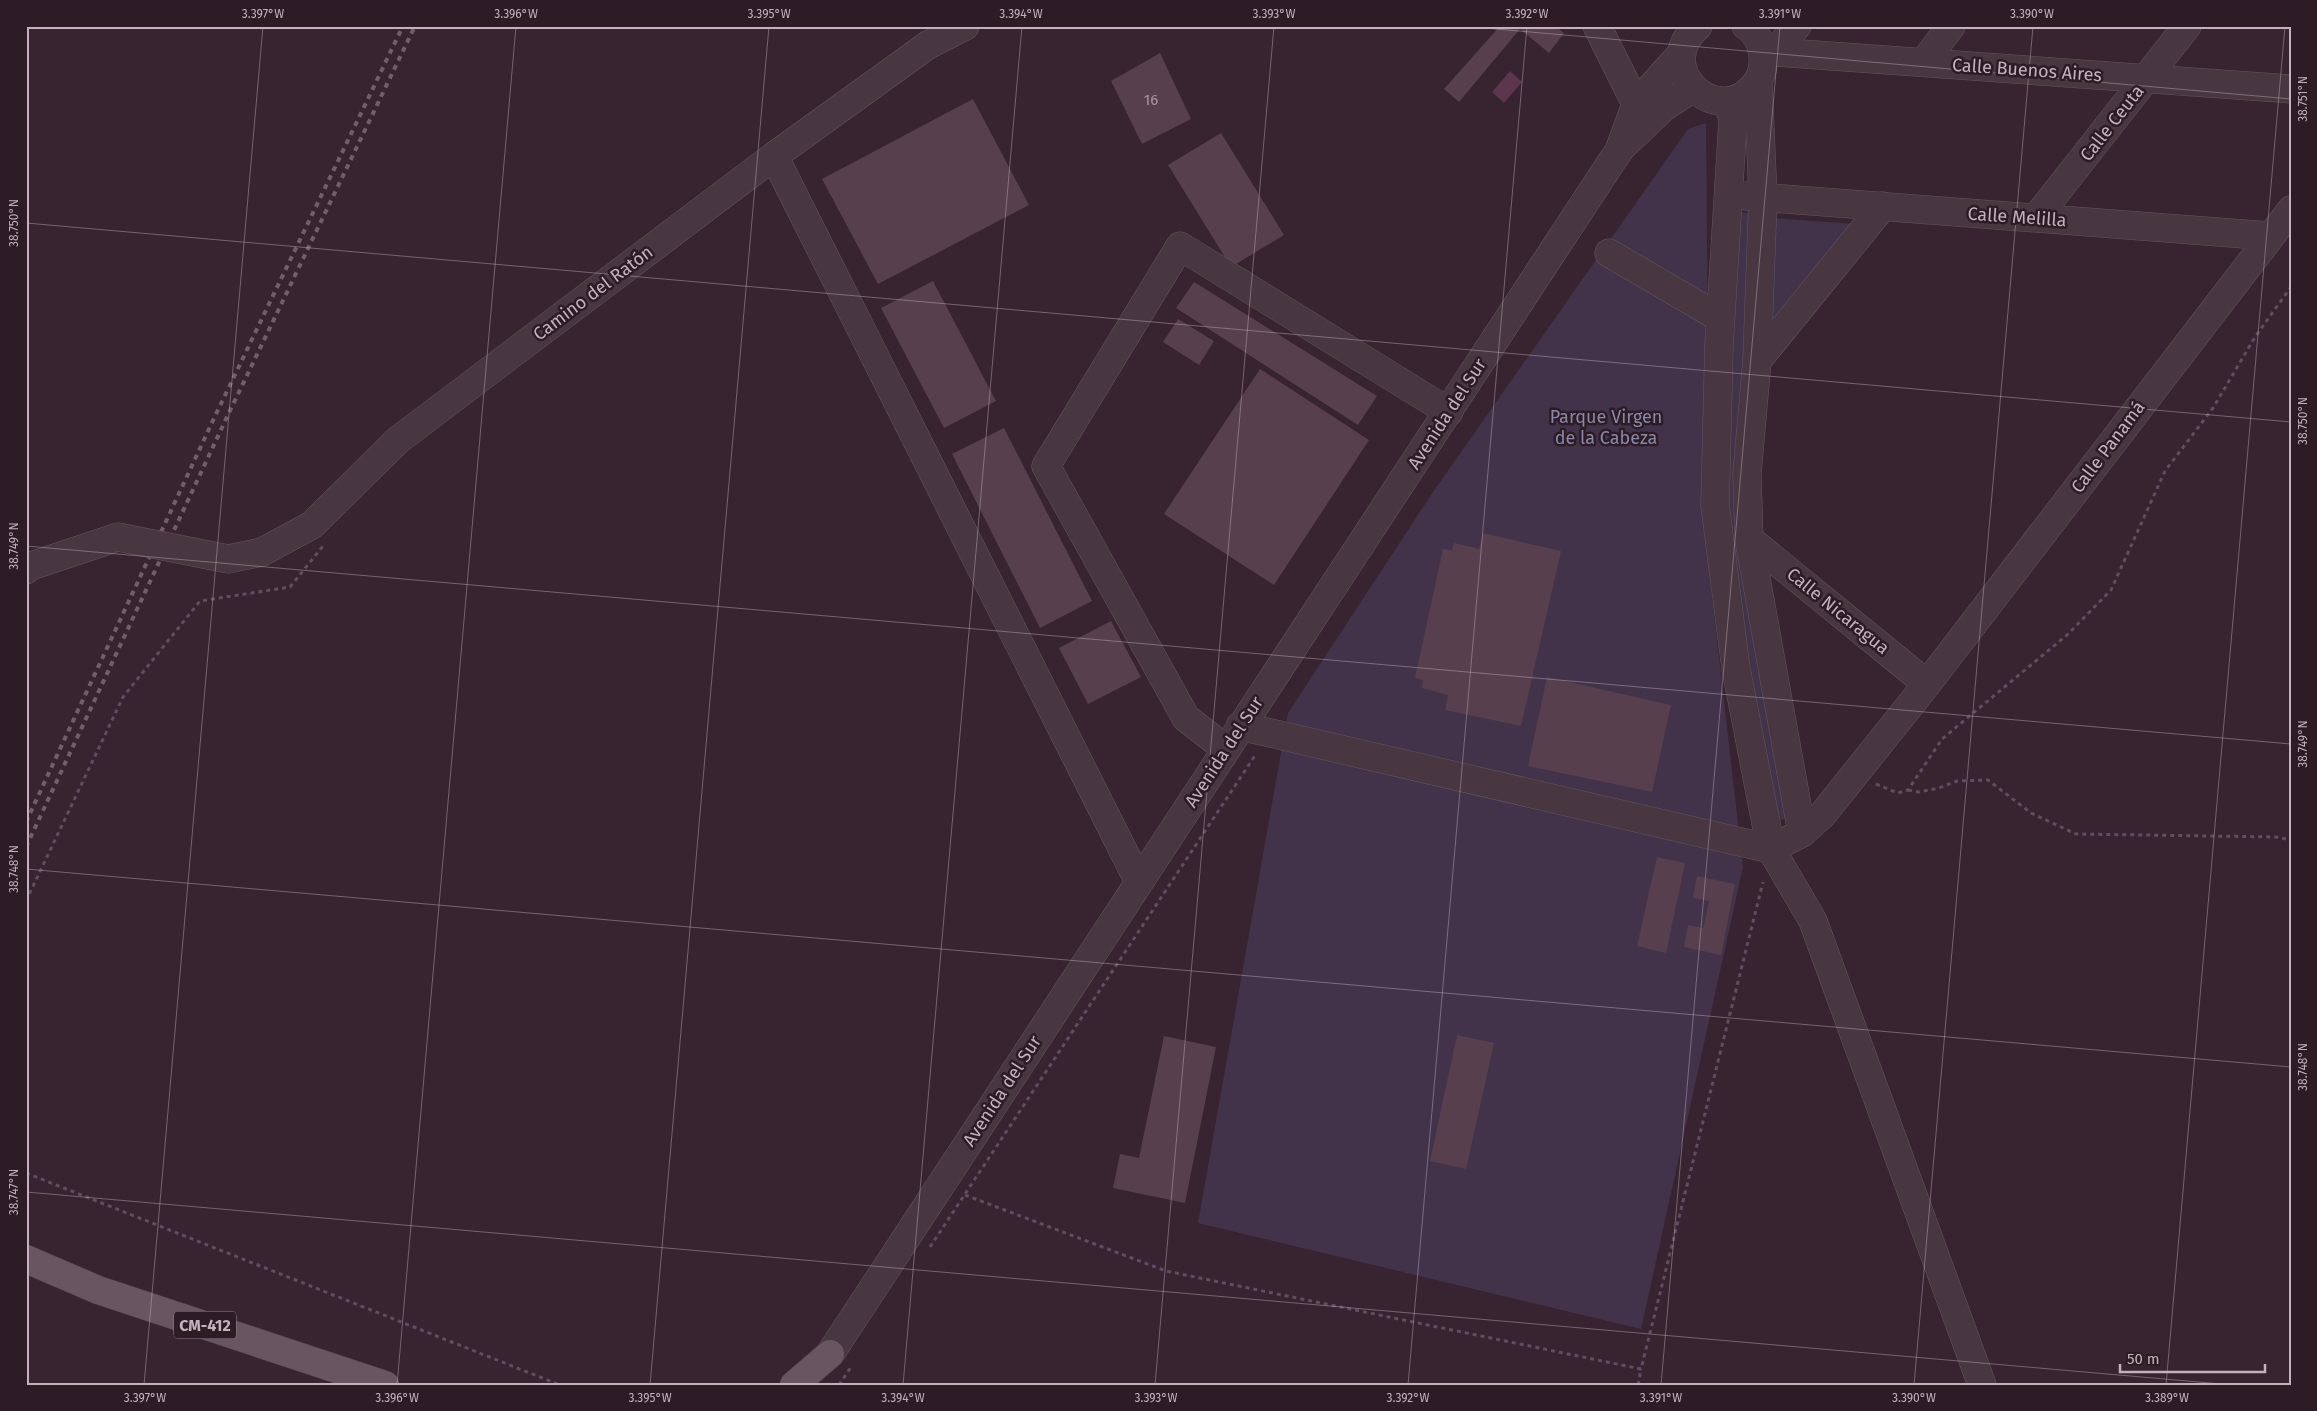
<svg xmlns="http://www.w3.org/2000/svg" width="2317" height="1411" viewBox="0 0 2317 1411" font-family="'Fira Sans',sans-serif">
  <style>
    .green { fill: #42334b }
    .water { fill: #5c364d }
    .building { fill: #583f4e }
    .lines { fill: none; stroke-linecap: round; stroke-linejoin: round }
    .minor-casing { stroke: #66545f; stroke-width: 29 }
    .major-casing { stroke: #51404a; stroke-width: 29 }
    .path { stroke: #5f4e60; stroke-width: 3; stroke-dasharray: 4 4; stroke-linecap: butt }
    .minor { stroke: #483741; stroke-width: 28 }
    .major { stroke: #685561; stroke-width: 28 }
    .rail { stroke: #725d69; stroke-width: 4; stroke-dasharray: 5 5; stroke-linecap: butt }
    .minor-bridge-casing { stroke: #66545f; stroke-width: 29; stroke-linecap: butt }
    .minor-bridge { stroke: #483741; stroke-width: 28 }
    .ticks { fill: none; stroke: #c4b1bd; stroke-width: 1; stroke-opacity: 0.45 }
    .labels { text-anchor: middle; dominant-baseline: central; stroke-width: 5; stroke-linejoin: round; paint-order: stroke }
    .number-label { font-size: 15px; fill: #a994a1 }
    .shield { fill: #2d1c26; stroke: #978490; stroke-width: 1 }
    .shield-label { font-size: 16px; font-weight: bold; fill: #c4b1bd }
    .street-label { font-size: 18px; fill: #c4b1bd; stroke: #2d1c26 }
    .park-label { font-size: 18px; fill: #8988a9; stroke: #2d1c26 }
    .neatline { fill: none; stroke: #c4b1bd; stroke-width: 2 }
    .ticks-label { font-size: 12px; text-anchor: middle; fill: #c4b1bd }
  </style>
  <rect width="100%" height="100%" fill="#382330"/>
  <path class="green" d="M1706,123L1710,579L1743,867L1641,1329L1198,1223L1288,713L1433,492L1688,129Z
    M1735,212L1749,213L1744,342L1788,818L1774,822L1752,699L1728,522Z
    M1772,218L1855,224L1765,334Z"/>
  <path class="water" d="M1510,71L1522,82L1504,103L1492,92Z"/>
  <path class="building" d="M1500,26H1555L1564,33L1549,53L1520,29L1459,102L1444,89Z
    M1160,53L1191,119L1142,144L1111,81Z
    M973,99L1029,205L878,284L822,179Z
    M1221,133L1284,235L1231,267L1168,165Z
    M933,281L996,401L944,428L881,308Z
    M1194,282L1377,396L1358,425L1176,308Z
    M1178,319L1214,341L1199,365L1163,342Z
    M1260,369L1369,440L1274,585L1164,514Z
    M1004,428L1092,601L1040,628L952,454Z
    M1483,533L1561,551L1521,726L1445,710L1448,695L1422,688L1423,680L1415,678L1443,549L1452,550L1454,543L1479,549Z
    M1111,621L1141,677L1088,704L1059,648Z
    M1547,677L1671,705L1652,792L1528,766Z
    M1657,857L1685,863L1666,953L1637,946Z
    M1697,876L1735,884L1721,955L1684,947L1688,925L1703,928L1709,901L1693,898Z
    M1457,1035L1494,1043L1466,1169L1430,1161Z
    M1164,1036L1216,1047L1185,1203L1113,1188L1120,1154L1139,1158Z"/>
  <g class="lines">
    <g class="minor-casing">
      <path id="minor" d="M1597,26L1636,104
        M1698,26C1650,68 1717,129 1753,87C1759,80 1763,72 1763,63C1764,49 1759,34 1746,26
        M1775,52L1797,26
        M1763,54L1775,52L2291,89
        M1924,62L1951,26
        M1727,101L1733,119L1719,345L1715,505L1736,669L1771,849L1813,921L1982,1385
        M1623,146L1664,107L1693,88
        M774,156L1139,882
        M1746,196L2270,236
        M2036,218L2187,26
        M1609,253L1720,318
        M1757,361L1883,206
        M1749,539L1927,684
        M228,559L262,552L312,525L398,440L774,156L928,45L965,26
        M26,570L31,566L118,537
        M1240,726L1771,849L1802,833L1749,539L1747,474L1757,361L1763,197L1758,81
        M1226,749L1186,718L1046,466L1180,246L1449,412
        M1802,833L1823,814L1927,684L2291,210
        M830,1354L1612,161L1619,151L1636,104L1681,54"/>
    </g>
    <g class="major-casing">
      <path id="major" d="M26,1259L98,1290L385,1385
        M794,1385L830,1354"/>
    </g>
    <path class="path" d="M1876,784L1898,793L1908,790L1942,739L2067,635L2111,590L2165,471L2213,408L2255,337L2291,287
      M1908,790L1919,792L1939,788L1957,781L1988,780L2031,813L2076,834L2276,837L2291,840
      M26,901L123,697L200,601L290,587L323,546
      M26,1173L560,1385
      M965,1195L1166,1271L1641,1369L1763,882
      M930,1247L1256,754
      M839,1385L851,1367
      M1638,1385L1641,1369"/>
    <use href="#minor" class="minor"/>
    <use href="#major" class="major"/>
    <path class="rail" d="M26,822L216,414L403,26
      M26,847L226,419L415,26"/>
    <g class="minor-bridge-casing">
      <path id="minor-bridge" d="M118,537L228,559"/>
    </g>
    <use href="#minor-bridge" class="minor-bridge"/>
  </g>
  <path class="ticks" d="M1462,26L2291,99M26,223L2291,422M26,546L2291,744M26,869L2291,1067M26,1192L2233,1385M144,1385L263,26M397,1385L516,26M650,1385L769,26M903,1385L1022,26M1155,1385L1274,26M1408,1385L1527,26M1661,1385L1780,26M1914,1385L2033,26M2166,1385L2285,26"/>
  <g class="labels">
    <g class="number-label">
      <text x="1151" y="100">16</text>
    </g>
    <rect class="shield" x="174" y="1311.5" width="62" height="27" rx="4"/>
    <g class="shield-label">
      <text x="205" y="1325">CM-412</text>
    </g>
    <g class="street-label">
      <text transform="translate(2027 70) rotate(4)">Calle Buenos Aires</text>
      <text transform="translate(2112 123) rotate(-52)">Calle Ceuta</text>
      <text transform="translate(2017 217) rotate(4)">Calle Melilla</text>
      <text transform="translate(593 293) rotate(-37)">Camino del Ratón</text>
      <text transform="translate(1447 414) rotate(-57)">Avenida del Sur</text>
      <text transform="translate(2108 447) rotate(-53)">Calle Panamá</text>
      <text transform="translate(1838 611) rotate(39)">Calle Nicaragua</text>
      <text transform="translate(1224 752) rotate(-57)">Avenida del Sur</text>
      <text transform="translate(1002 1091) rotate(-57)">Avenida del Sur</text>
    </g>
    <g class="park-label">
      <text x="1606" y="417">Parque Virgen<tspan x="1606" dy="21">de la Cabeza</tspan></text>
    </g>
  </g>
  <rect width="2317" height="1411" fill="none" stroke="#2d1c26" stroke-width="55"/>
  <path d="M2120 1364v8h145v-8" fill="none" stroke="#c4b1bd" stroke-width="2.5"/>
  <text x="2127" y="1364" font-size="15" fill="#c4b1bd" stroke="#2d1c26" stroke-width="4" paint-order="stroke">50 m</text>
  <rect x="28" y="28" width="2262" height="1356" class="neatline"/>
  <g class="ticks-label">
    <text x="263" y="18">3.397°W</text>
    <text x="516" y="18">3.396°W</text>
    <text x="769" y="18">3.395°W</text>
    <text x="1021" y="18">3.394°W</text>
    <text x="1274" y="18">3.393°W</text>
    <text x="1527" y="18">3.392°W</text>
    <text x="1780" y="18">3.391°W</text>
    <text x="2032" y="18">3.390°W</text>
    <text transform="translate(2303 99) rotate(-90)" y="4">38.751°N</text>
    <text transform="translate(14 223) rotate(-90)" y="4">38.750°N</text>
    <text transform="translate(2303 421) rotate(-90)" y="4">38.750°N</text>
    <text transform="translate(14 546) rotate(-90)" y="4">38.749°N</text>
    <text transform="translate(2303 744) rotate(-90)" y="4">38.749°N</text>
    <text transform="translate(14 869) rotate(-90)" y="4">38.748°N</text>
    <text transform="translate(2303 1067) rotate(-90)" y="4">38.748°N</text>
    <text transform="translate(14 1192) rotate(-90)" y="4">38.747°N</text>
    <text x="145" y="1402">3.397°W</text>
    <text x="397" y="1402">3.396°W</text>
    <text x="650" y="1402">3.395°W</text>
    <text x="903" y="1402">3.394°W</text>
    <text x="1156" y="1402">3.393°W</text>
    <text x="1408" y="1402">3.392°W</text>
    <text x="1661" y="1402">3.391°W</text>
    <text x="1914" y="1402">3.390°W</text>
    <text x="2167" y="1402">3.389°W</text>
  </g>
</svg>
